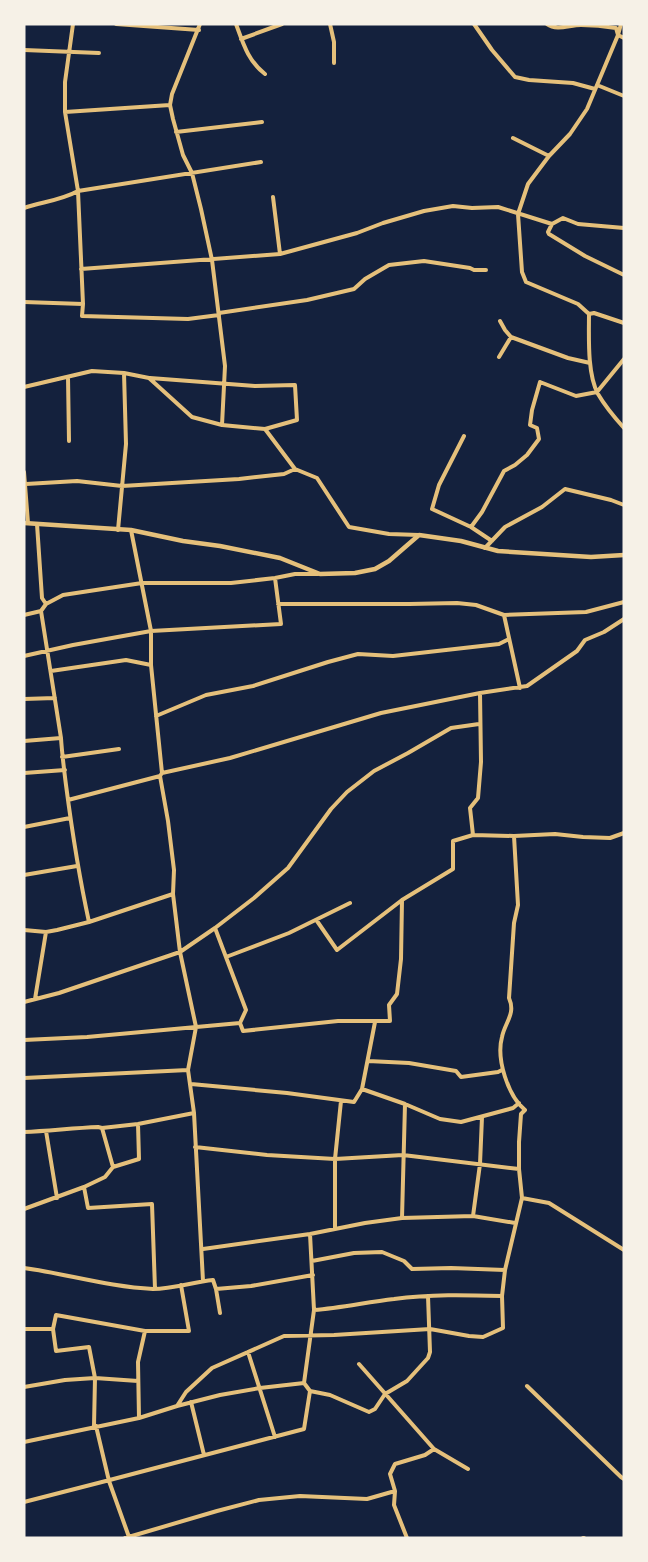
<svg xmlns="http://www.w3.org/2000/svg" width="648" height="1562" viewBox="0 0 648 1562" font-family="'Noto Sans',sans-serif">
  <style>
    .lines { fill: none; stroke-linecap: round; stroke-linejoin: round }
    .minor { stroke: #e5c07b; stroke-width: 4 }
    .tertiary { stroke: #e5c07b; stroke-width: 4.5 }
  </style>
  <rect width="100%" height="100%" fill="#14213d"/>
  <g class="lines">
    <path class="minor" d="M116,24L199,30
      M200,24L172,94L170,105L173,119L183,155L192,173L201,209L212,260L225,366L222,425
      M236,24C243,43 248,61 265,74
      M330,24L334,42V63
      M474,24L492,50L515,77L529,80L573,83L595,89
      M547,24C557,31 569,25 581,25C593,25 604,26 616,28L618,35L624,38
      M621,24L618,35L587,109L570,134L549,156L528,184L518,214L522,272L526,282L578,304L589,314C589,336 587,374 598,394C605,406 615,418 624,428
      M241,39L282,24
      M24,50L99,53
      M597,85L624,96
      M65,112L170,105
      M176,132L262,122
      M513,138L549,156
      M273,197L280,254
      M24,208C42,202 62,200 78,191L261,162
      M552,224L548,232L549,234L585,256L624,275
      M81,269L280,254L357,233L383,223L424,211L453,206L472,208L498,207L552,224L563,218L578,224L624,228
      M24,302L83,304L78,191L65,112V82L73,24
      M83,304L82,316L188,319L219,315
      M219,313L307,300L354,289L365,279L389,265L424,261L470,268L474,270H486
      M589,314L594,313L624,323
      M500,321L505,330L511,337L568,358L590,363
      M499,357L511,337
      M68,377L69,441
      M150,378L255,386L295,385L297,420L265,429
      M24,387L92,371L124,373L149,378L192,417L222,425L265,429L295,469L317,478L349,527L389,534L419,535
      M464,436L439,485L432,509L471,527L492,541
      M24,472L28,523
      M26,484L77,481L122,486L239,479L284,474L295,469
      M37,524L42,598L46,604
      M471,527L482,512L504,471L515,465L527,455L539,439L537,428L530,425L532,410L540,382L576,396L597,392L624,359
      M118,530L126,444L124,373
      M131,530L151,631V665L162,773L160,776L168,821L174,870L173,894L180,952L196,1027L188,1070L194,1113L203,1281
      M485,548L505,527L542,507L565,489L611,500L624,505
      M278,604H409L457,603L476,605L504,615L586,612L624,602
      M41,611L61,738C62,754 64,769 66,785C72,831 79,876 89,922
      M24,615L41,611L46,604L63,595L142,583H231L275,578L295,574H318
      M504,615L520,688
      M24,656L73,645L151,631L281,624L275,578
      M51,671L126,660L151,665
      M24,699L55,698
      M156,716L206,695L253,686L328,662L358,654L393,656L499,644L509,639
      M24,741L61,738
      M62,757L119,749
      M24,773L65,770
      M162,773L230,758L381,713L480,693L527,686L577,651L585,640L604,632L624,619
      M68,800L160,776
      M24,827L70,818
      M473,835L470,808L478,798L481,762L480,693
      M24,875L77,866
      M317,921L337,950L402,900L453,869V841L473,835L514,836L555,834L583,837L610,838L624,833
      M215,928L246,1010L240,1023
      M24,930L46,932L57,930L89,922L173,894
      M226,957L289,933L350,903
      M35,999L46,932
      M24,1002L59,993L180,952L215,928L254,898L288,868L331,809L347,792L374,771L408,753L451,728L479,724
      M24,1040L87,1037L240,1023L243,1031L338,1021H390L389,1005L397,994L401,959L402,900
      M368,1061L409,1063L456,1071L461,1077L498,1072L502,1070
      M24,1078L188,1070
      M191,1084L287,1093L354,1102L362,1089L375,1022
      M362,1089L405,1104L440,1119L461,1122L513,1108L519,1103
      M102,1128L113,1167
      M46,1131L57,1198
      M24,1132C49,1131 73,1128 98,1127L102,1128L138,1124L194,1113
      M195,1147L267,1155L335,1159L403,1155L519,1169
      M84,1187L88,1208L152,1204L155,1289
      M522,1198L549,1203L624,1250
      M24,1209L84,1187L105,1177L113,1167L139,1159L138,1124
      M473,1216L480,1164L482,1117
      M402,1218L405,1104
      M335,1228V1159L341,1101
      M203,1249L310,1234L365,1223L402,1218L473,1216L515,1223
      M312,1261L354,1253L382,1252L404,1261L412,1269L451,1268L505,1270
      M24,1268C67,1274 109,1287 153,1289C173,1289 193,1282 213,1280L216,1289L220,1313
      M216,1289L251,1286L313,1275
      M314,1310C341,1308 367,1302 394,1299C430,1294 466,1295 502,1296
      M24,1329H53
      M248,1352L275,1437
      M359,1364L434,1449L425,1455L395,1464L390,1474L395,1491L394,1505L407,1538
      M527,1386L621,1477L624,1479
      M24,1387L65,1380L95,1378L138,1381
      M310,1391L330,1395L369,1412L375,1409L385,1394L407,1381L428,1358L430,1352L428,1296
      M191,1402L204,1455
      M177,1406L186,1392L212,1368L284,1336L334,1335L430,1329L469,1336L483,1337L503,1328L502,1296L505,1270L522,1198L519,1169V1142L521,1114L525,1110C508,1096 496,1059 502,1037C505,1022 516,1014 509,998L514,923L518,905L514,836
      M139,1418L138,1362L145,1331
      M94,1426L95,1378L89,1347L56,1351L53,1329L56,1315L145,1331H189L181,1285
      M96,1426L109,1481L129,1537
      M24,1442L139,1418L177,1406L220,1395L260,1388L304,1383
      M434,1449L468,1469
      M24,1502L102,1482L304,1429L310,1391L304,1383L314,1310L310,1234
      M125,1538L217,1511L259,1500L300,1496L367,1499L395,1491
      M583,1538H584"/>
    <path class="tertiary" d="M24,523L131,530L183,541L220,546L280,558L320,574L355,573L375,569L389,561L419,535L461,541L498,551L591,557L624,555"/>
  </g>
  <rect width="648" height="1562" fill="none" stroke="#f6f1e7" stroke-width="51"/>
</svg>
